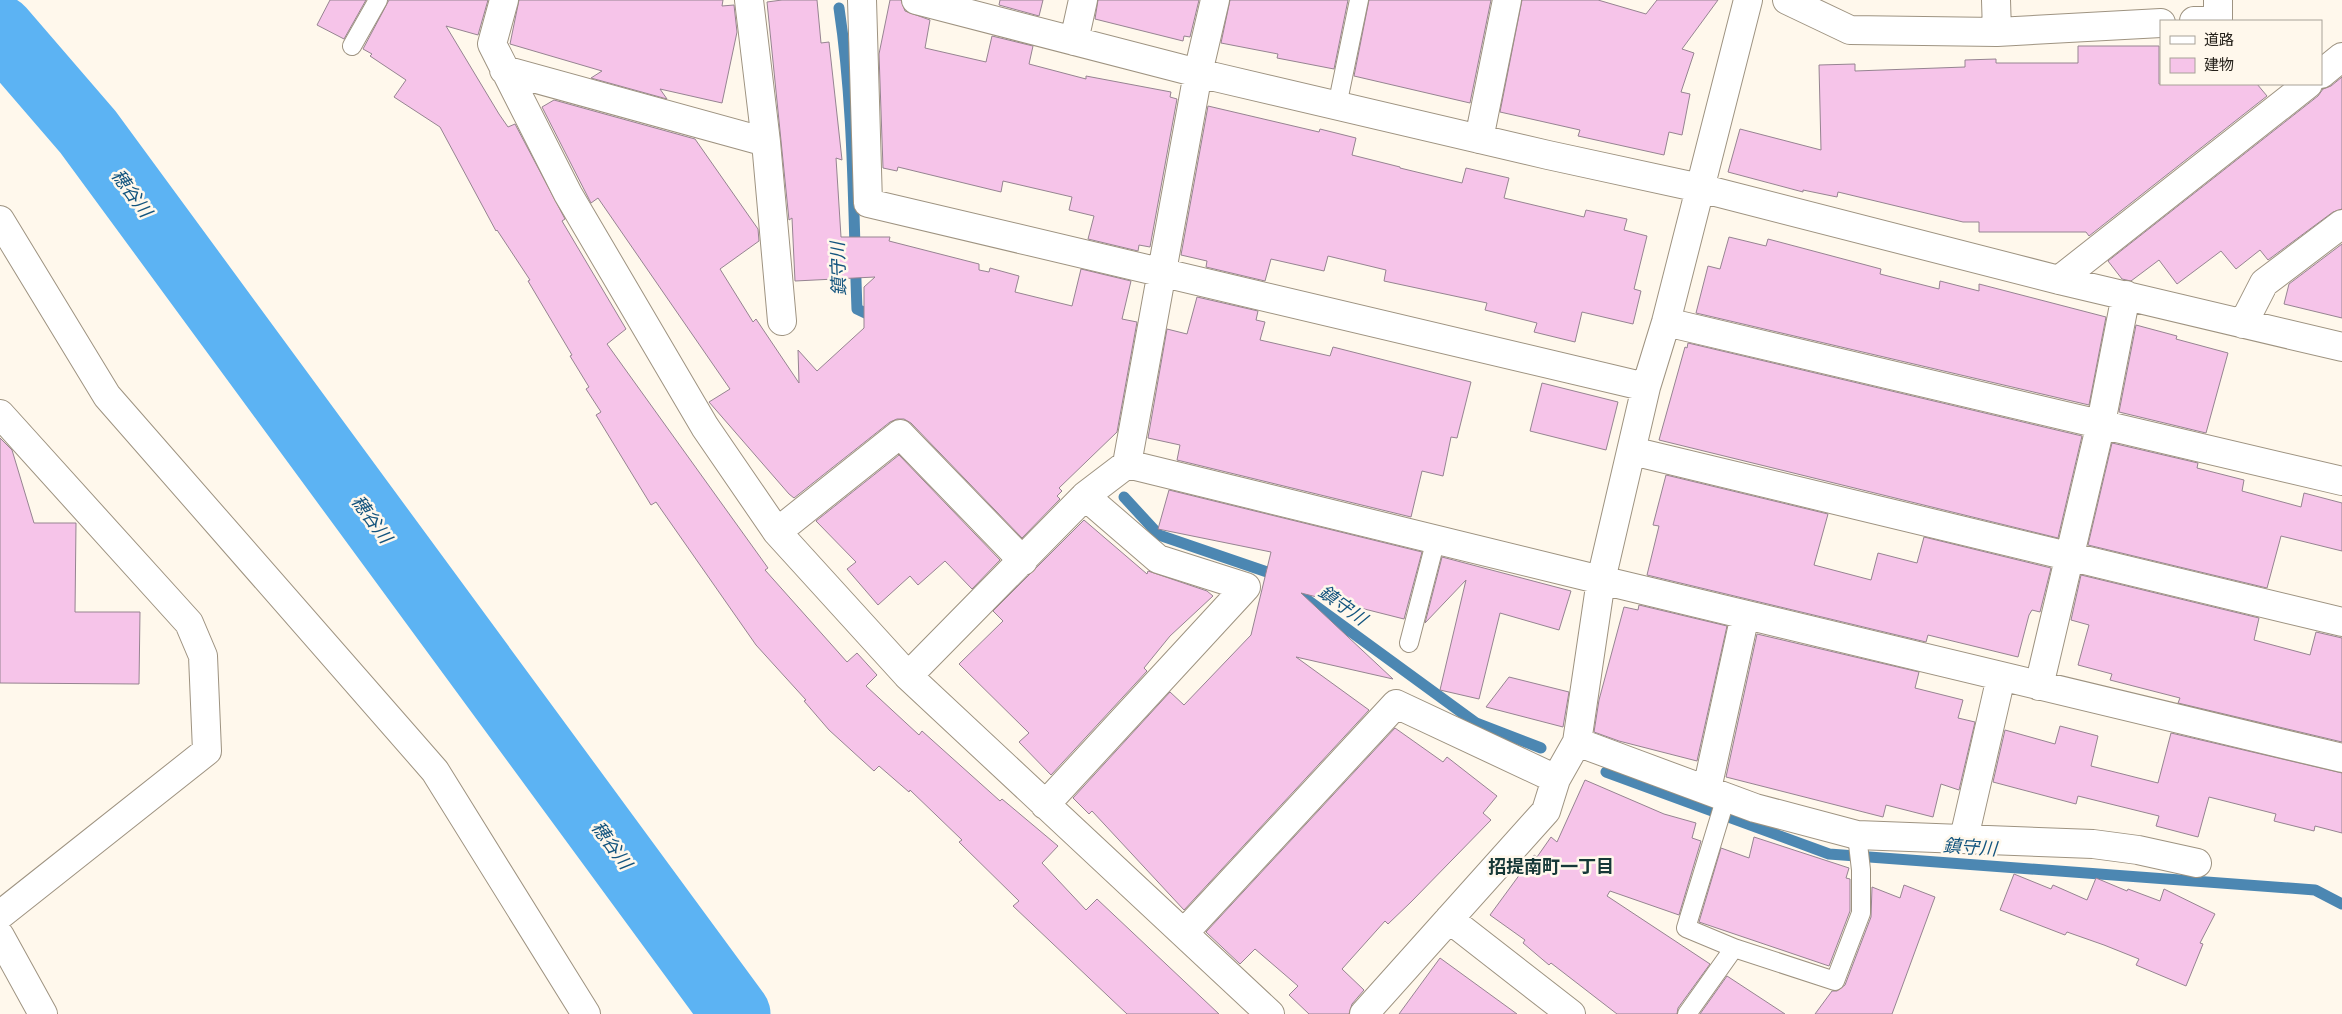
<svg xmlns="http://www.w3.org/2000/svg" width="2342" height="1014" viewBox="0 0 2342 1014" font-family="'Roboto Condensed','Noto Sans JP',sans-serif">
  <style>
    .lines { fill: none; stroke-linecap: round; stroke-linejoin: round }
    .stream { stroke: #4c87b2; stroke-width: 11 }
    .river { stroke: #5cb3f3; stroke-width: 69 }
    .building { fill: #f6c4e9; stroke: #968491 }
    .lane-casing { stroke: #9e9381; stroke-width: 20 }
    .street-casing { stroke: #9e9381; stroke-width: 30 }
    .secondary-casing { stroke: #9e9381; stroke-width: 30 }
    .lane { stroke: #fff; stroke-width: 18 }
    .street { stroke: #fff; stroke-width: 28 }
    .secondary { stroke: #fff; stroke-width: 28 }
    .labels { text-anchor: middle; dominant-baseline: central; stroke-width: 5; stroke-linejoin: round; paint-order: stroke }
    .water-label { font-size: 18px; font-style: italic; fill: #13547e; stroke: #fff8ec }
    .neighbourhood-label { font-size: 18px; font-weight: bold; fill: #163837; stroke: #fff8ec }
  </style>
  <rect width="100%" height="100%" fill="#fff8ec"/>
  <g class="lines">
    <path class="stream" d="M839,8C854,107 853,209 857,309L878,319
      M1124,497L1159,535L1270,573L1279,579
      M1302,596L1476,723L1541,748
      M1606,772L1829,854L2315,890L2342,904"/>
    <path class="river" d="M0,30L88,132L736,1014"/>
  </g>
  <path class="building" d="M330,0H366L344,39L317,25Z
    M389,0H488L478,35L446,26L499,114L508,127L515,124L565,219L562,221L626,329L607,344L768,568L765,570L847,662L857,653L877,675L866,686L919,735L922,731L1000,801L1002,799L1058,846L1042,863L1086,910L1097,899L1219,1014H1127L1013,906L1019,901L959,842L962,840L910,790L909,792L879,766L874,771L829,730L804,701L806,700L756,645L656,502L651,505L596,415L601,412L586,389L589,387L570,356L572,355L528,281L530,280L497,230L496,231L440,127L394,97L406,80L370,56L372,54L363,49Z
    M519,0H723L722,6L734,5L737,32L722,103L660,89L667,99L591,78L602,71L510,44Z
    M782,0H817L821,43L829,42L842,160L836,158L841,237H890L889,241L979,264V270L989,272L990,268L1019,276L1015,292L1072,306L1081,269L1131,281L1122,319L1137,322L1117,432L1059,488L1062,491L1057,496L1060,499L1022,538L911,423L904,419H897L890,422L794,498L789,494L709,402L730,389L598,198L591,203L542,107L554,100L695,139L758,229L759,241L720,269L753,322L756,319L799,383L798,350L817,371L864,328V287L875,277L795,281L792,218L789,220L767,2Z
    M890,0H901L905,11L930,20L925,48L986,62L992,36L1033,46L1029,64L1086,79V76L1171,92L1170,97L1177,99L1150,247L1139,245L1138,251L1088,239L1094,216L1069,210L1072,197L1003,181L1001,192L898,167L897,171L883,168L879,54Z
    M1000,0H1043L1039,16L999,5Z
    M1098,0H1199L1190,37L1184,36L1183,41L1095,19Z
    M1230,0H1348L1334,69L1277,58L1278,54L1221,43Z
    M1369,0H1491L1470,103L1354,76Z
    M1522,0H1598L1646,14L1657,0H1718L1682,49L1694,53L1681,92L1690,94L1682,135L1669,132L1664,155L1578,136L1580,130L1500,112Z
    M2078,46H2159V84H2257L2267,96L2089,236L2086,232H1979V222H1963L1838,192L1837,197L1803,190V192L1728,172L1740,129L1821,150L1819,65L1855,64V71L1965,67V60L1996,59V63H2078Z
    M2342,77V209L2333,212L2268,260L2260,250L2236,269L2221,251L2177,284L2159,260L2131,281L2122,279L2108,261L2318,96L2323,89L2331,86Z
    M1208,106L1319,132L1320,129L1356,138L1352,155L1400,167V168L1462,183L1466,168L1509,178L1504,198L1584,217L1586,210L1627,219L1624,230L1647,236L1634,289L1641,291L1633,324L1582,312L1575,342L1534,332L1537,323L1485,310L1487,303L1384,281L1386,270L1328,256L1324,271L1271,259L1265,281L1206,267L1207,261L1181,255Z
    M1729,237L1766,246L1768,239L1881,269L1880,274L1939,289L1940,281L1979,291V284L2106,317L2089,405L1696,313L1708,266L1720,269Z
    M2342,244V318L2284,304L2289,284Z
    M1197,297L1258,311L1256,320L1265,322L1260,340L1330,356L1333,347L1471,382L1457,438L1451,437L1443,476L1422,471L1411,517L1177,460L1180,445L1148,438L1167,329L1187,334Z
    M2136,325L2177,336L2176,339L2228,353L2206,433L2119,412Z
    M1688,343L2082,436L2058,538L1659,440L1685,347L1687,348Z
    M1542,383L1618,402L1606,450L1530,431Z
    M0,438L12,450L34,523H76L75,612H140L139,684L0,683Z
    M2112,443L2198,463L2197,468L2244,480L2242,491L2301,507L2304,493L2342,503V551L2281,536L2267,588L2088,545Z
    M899,455L1000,560L972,589L945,561L918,585L910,576L878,605L847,569L856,562L816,521Z
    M1666,475L1828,514L1814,565L1871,580L1878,553L1917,563L1924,537L2051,568L2040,612L2032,610L2029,615L2018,657L1928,635L1926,642L1647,575L1659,526L1653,525Z
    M1169,490L1422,552L1404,619L1301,593L1393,679L1296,657L1369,710L1184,910L1092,811L1089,814L1073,798L1170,692L1184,705L1251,635L1271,552L1158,529Z
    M1084,520L1147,574L1148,571L1207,591L1213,596L1170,636L1144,668L1147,671L1051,775L1019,742L1029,733L959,664L1003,621L993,611Z
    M1442,557L1571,591L1559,630L1500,613L1479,699L1440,690L1466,580L1425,623Z
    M2081,575L2259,618L2254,640L2310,655L2316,632L2342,638V742L2178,703L2180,698L2110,680L2112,674L2078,665L2089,625L2071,620Z
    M1639,605L1727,626L1697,761L1619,741L1594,732L1599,700L1624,607L1638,610Z
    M1757,634L1919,672L1915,688L1963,700L1958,718L1975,722L1959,790L1941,784L1933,817L1886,805L1883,817L1726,777Z
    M1509,677L1569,692L1563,727L1486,707Z
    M2060,726L2098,736L2091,766L2158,783L2171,733L2342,773V833L2315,826L2314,831L2274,821L2276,814L2209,797L2198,837L2156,826L2159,816L2078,796L2076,804L1993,782L2005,730L2055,744Z
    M1395,728L1443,762L1447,757L1497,796L1483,813L1491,820L1411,902L1388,924L1385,921L1342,969L1364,990L1352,1004L1349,1014H1309L1289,995L1298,986L1255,949L1240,964L1206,932Z
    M1585,780L1664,814L1696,823L1692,838L1701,841L1679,915L1610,891L1607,896L1710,964L1678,1008L1677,1014H1617L1551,963L1549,965L1523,943L1525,940L1490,915L1534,855L1537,857L1551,837L1557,842Z
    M1754,837L1849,868L1846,878L1850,879V911L1829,966L1699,922L1721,848L1749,858Z
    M2014,874L2051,889L2053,885L2087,900L2096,878L2127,891L2128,889L2160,901L2164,889L2215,914L2200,943L2203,944L2186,986L2136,965L2139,959L2104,945L2067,932L2065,935L2000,910Z
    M1904,885L1935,897L1892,1014H1815L1832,991H1837L1845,985L1871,917L1872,887L1900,898Z
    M1440,958L1517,1014H1399Z
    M1727,976L1785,1014H1700Z"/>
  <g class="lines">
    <g class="lane-casing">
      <path id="lane" d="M352,46L378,0
        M1337,106L1359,0
        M1409,643L1436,539
        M1726,797L1686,928L1734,948L1835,981L1861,913V870L1857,835
        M1687,1014L1734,948"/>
    </g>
    <g class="street-casing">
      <path id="street" d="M504,0L492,44L568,194L705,427L777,532L908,676L1270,1014
        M749,0L766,142L782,321
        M862,0L868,203L1646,387
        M916,0L1198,73L1548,155L1700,188L2059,280L2342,347
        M1787,0L1850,30L1997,32L2161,23
        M1996,0L1997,32
        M2194,21L2218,20V0
        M1074,41L1083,0
        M504,70L766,142
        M2321,74L2342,57
        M1479,139L1507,0
        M2059,280L2308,84
        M1666,322L2342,481
        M2243,324L2264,283L2342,224
        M0,414L189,623L203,656L207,751L0,915
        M1632,451L2342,622
        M1127,464L1198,73L1215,0
        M777,532L900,434L1023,561
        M908,676L1085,496L1127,464L1601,580L2342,758
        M2039,686L2101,423L2126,295
        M1577,742L1755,808L1857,835L2093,844L2138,850L2197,863
        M1707,789L1745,615
        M1045,805L1246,587L1158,559L1085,496
        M1964,838L2001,677
        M1449,919L1571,1014
        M1184,933L1396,704L1556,779
        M0,936L43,1014
        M1364,1014L1546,811L1556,779L1577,742L1601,580L1646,387L1666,322L1748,0"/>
    </g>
    <g class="secondary-casing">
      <path id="secondary" d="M0,220L107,396L435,771L586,1014"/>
    </g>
    <use href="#lane" class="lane"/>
    <use href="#street" class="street"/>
    <use href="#secondary" class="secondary"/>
  </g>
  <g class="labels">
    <g class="water-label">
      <text transform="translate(132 193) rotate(54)">穂谷川</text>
      <text transform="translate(838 269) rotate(-92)">鎮守川</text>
      <text transform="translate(372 519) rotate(54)">穂谷川</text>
      <text transform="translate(1343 605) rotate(36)">鎮守川</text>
      <text transform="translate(612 845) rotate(54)">穂谷川</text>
      <text transform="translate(1970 847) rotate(4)">鎮守川</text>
    </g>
    <g class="neighbourhood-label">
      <text x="1551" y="866">招提南町一丁目</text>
    </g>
  </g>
  <rect x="2160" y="20" width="162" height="65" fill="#fff8ec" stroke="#a8a298"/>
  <rect x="2170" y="36" width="25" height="8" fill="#ffffff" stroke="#a8a298"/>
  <text x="2204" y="45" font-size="15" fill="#25211a">道路</text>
  <rect x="2170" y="58" width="25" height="15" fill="#f6c4e9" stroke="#a8a298"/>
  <text x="2204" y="70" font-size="15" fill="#25211a">建物</text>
</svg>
